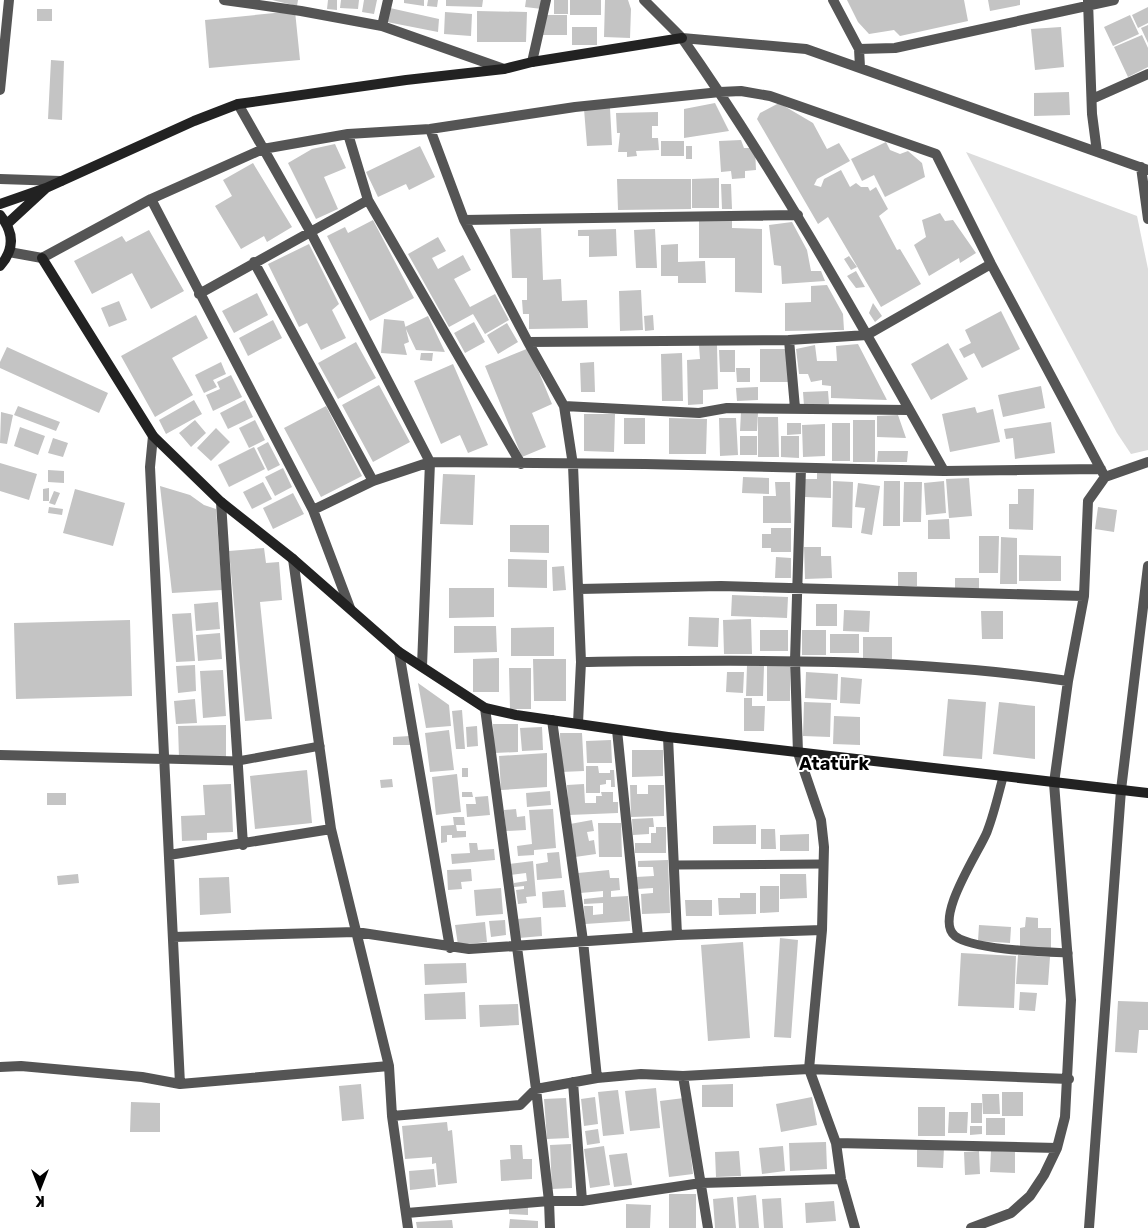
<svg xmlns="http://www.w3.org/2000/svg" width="1148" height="1228" viewBox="0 0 1148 1228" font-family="Rubik,sans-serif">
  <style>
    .green { fill: #dcdcdc }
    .building { fill: #c4c4c4 }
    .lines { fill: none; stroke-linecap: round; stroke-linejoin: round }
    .lane { stroke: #555; stroke-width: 9 }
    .street { stroke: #555; stroke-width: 10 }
    .secondary { stroke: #222; stroke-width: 10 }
    .labels { text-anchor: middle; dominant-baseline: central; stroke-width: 4; stroke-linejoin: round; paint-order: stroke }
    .district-label { font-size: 18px; font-weight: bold; fill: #000; stroke: #fff }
  </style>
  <rect width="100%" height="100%" fill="#fff"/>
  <path class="green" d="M966,152L1137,216L1148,269V450L1131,454L1117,433Z"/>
  <path class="building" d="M272,0H298L297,6Z
    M328,0H337V10L327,9Z
    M341,0H359L358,9L340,8Z
    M364,0H377L374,14L362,12Z
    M404,0H424V6L404,3Z
    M428,0H438L437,7L427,6Z
    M446,0H483L482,7L446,6Z
    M526,0H544L542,9L525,7Z
    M554,0H568V14H554Z
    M570,0H601V15H570Z
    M605,0H628L631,9L630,38L604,37Z
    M847,0H964L968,21L900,36L894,30L869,34L858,22Z
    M988,0H1020V5L990,11Z
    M1148,7V23L1138,28L1132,15Z
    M390,8L439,19L438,32L387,22Z
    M37,9H52V21H37Z
    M295,11L300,60L209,68L205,20Z
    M477,11L527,12L526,42H477Z
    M445,12L472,14L471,36L444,34Z
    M544,15H567V35H543Z
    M1130,15L1139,34L1113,46L1104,27Z
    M1148,25V43L1141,28Z
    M572,27H597V45H572Z
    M1061,27L1064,67L1035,70L1031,29Z
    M1142,35L1148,48V67L1128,77L1114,47Z
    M51,60L64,61L62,120L48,119Z
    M1069,92L1070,115L1034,116V93Z
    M715,103L729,131L684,138V109Z
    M779,103L813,123L827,149L839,143L850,161L817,179L814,185L821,187L824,179L841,170L850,187L856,183L861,187H868L870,191L876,187L888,209L879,216L897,250L900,249L921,284L881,307L828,217L818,224L757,119L760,113Z
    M610,108L612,145L587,146L584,109Z
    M658,112V126H652V138H658L659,150L636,151L637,156L627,157V152H618L620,133H617L616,113Z
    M741,140L744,148H755L756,170L745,171V178L732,179L731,171L721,172L719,141Z
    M661,141H684V156H661Z
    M886,142L890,150L900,154L908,151L922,163L925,177L885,197L874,175L862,181L851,159Z
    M335,144L346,168L324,177L338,209L316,219L288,163L312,149Z
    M420,146L435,177L409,190L406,184L378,197L366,172Z
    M686,146H692V159H686Z
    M253,163L292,227L267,242L264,236L241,249L215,206L232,196L223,180Z
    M719,178V208H692V179Z
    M617,179H691V209L618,210Z
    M721,184H731L732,209H722Z
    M940,213L945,221L953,220L976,253L960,263L959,258L929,276L914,245L926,237L922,220Z
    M373,220L414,298L370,321L327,236L345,227L348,233Z
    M699,220H732V228L762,229V293L735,292V258H699Z
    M792,222L807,250L811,271H821L825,281L782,284L781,266L774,265L769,225Z
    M541,228L543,280L561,279L562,301L587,300L588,328L529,329V314H523L522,300H527V278H512L510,229Z
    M616,229L617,256L589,257V236H578V230Z
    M655,229L657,268H636L634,230Z
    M149,230L184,291L151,309L132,273L92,294L74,261L122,236L126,242Z
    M438,237L446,251L432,258L438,269L463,255L471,270L454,279L470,307L495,294L509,320L485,334L473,314L449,327L408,254Z
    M309,244L339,304L332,310L346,338L321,350L307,323L299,327L268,264Z
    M678,244V262L705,261L706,283H678V276H661V245Z
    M849,256L857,267L851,270L844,259Z
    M856,271L865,287L856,288L847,276Z
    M827,285L843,314L844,330L785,331V303L811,302V286Z
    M641,290L643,330L620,331L619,291Z
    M257,293L268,315L234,333L222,311Z
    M119,301L127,320L109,327L101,308Z
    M873,303L882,316L875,322L869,313Z
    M1001,311L1020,349L982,368L974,353L964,358L959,349L971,343L965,330Z
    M196,315L208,338L172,358L193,395L155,417L121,356Z
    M653,315L654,330L645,331L644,316Z
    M428,316L445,352L416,350L405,327Z
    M384,319L404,321L409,342L404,344L407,355L381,353Z
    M273,320L282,338L248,356L239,338Z
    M474,322L485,342L465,353L454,333Z
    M507,323L518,342L498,354L487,335Z
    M356,342L376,378L338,399L318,363Z
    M948,343L968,379L931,400L911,364Z
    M858,344L887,400L831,398V386L822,385V380L811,382L808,374H799L796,349L815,345L817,361H837L836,346Z
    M699,345H717L718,389L703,390V404L688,405L687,360L700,359Z
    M7,347L108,393L99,413L0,368V362Z
    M529,348L552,404L532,413L546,447L522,457L485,366Z
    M760,349H788V382H760Z
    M719,350H735V372H720Z
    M421,353H433L432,361L420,360Z
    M682,353L683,401H662L661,354Z
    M221,362L226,374L213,380L217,387L204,393L195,375Z
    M594,362L595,392H581L580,363Z
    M453,364L488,445L468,453L460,435L441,444L414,381Z
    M736,368H750V382H737Z
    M231,375L242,397L213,411L206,395L220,389L217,382Z
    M379,385L410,442L373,462L342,405Z
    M1041,386L1045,408L1003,417L998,395Z
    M758,387V400L737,401L736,388Z
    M828,391L829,404L804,406L803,392Z
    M194,400L202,414L166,434L159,420Z
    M245,400L253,417L228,429L220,413Z
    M18,406L60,422L56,431L14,415Z
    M326,406L362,476L321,497L284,428Z
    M975,407L977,413L993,409L1000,442L950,452L942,414Z
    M1,412L13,415L7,444L0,443Z
    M741,412L758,413L757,431H740Z
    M584,414H615L614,452L584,451Z
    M898,415L906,438L877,437V416Z
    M758,417H778L779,457H758Z
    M624,418H645V444H624Z
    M669,418L707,419L706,454H669Z
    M719,418H736L738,455L720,456Z
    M195,420L206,433L191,447L179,433Z
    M255,420L265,440L249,448L239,428Z
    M853,420H875V462H853Z
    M1051,422L1055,453L1015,459L1013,438L1006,439L1004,429Z
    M787,423H801V434L787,435Z
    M832,423H850V461H832Z
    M825,424V456L803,457L802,425Z
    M20,427L45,436L38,455L14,446Z
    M216,428L230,442L211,461L197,448Z
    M740,436H757V455H740Z
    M781,436H799V458L781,457Z
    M53,438L68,443L63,457L48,453Z
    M268,442L280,465L268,471L257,448Z
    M254,447L265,469L229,487L218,465Z
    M878,451H908L907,462H877Z
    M0,463L37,474L29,500L0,491Z
    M283,468L292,487L275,496L265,477Z
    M48,470L64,471V483L48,482Z
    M817,472L831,473V498L805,497V479H817Z
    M443,474L475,475L473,525L440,524Z
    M743,477L769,478V494L742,493Z
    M969,478L972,516L949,518L946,479Z
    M833,481L853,482L852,528L832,527Z
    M884,481H900V526H883Z
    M944,481L946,513L926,515L924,483Z
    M263,482L272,499L252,509L243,492Z
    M775,482H790L791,523H763V496H776Z
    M904,482H922L921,522H903Z
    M858,483L880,486L872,535L861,533L865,508L855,507Z
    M160,486L190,495L204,505L216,509L222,590L172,593Z
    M49,488V501H43V489Z
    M75,489L125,503L113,546L63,533Z
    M1018,489H1034L1033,530L1009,529V504H1018Z
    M54,491L60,493L55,505L49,503Z
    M293,493L304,514L273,529L263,508Z
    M49,507L63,509L62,515L48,513Z
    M1098,507L1117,510L1114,532L1095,529Z
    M949,519L950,539H928V520Z
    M510,525H549V553L510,552Z
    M771,528H791V552H771V548H762V534H771Z
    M979,536H999L998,573H979Z
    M1001,537L1017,538V584H1000Z
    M804,547H821V556H831L832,578L805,579Z
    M264,548L266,563L279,562L282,600L260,602L272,719L245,721L229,551Z
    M1019,555L1061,556V581H1019Z
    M776,557L791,558V578H775Z
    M508,559L547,560V588L508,587Z
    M564,566L566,590L553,591L552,567Z
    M898,572H917V586H898Z
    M955,578H979V590H955Z
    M449,588H494V617L449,618Z
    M732,595L788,597L787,618L731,616Z
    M218,602L220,629L196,631L194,604Z
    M816,604H837V626H816Z
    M844,610L870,611L869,632L843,631Z
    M981,611H1003V639H982Z
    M191,613L195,661L176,662L172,614Z
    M689,617L719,618L718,647L688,646Z
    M751,619L752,654H724L723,620Z
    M130,620L132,696L16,699L14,623Z
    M454,626H496L497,652L454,653Z
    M554,627V656H511V628Z
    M760,630H788V651H760Z
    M802,630H826V655H802Z
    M220,633L222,659L198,661L196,635Z
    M830,634H859V653H830Z
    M863,637H892V659H863Z
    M499,658V692H473V659Z
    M533,659H566V701H534Z
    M195,665L196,691L178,693L176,666Z
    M747,665L764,666L763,696H746Z
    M767,665H790V701H767Z
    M509,668H531V709H510Z
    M223,670L226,716L203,718L200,671Z
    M727,672H744L743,693L726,692Z
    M806,672L838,674L837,700L805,698Z
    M841,677L862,679L860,704L840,703Z
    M418,683L449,705L451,726L426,728Z
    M744,698H752V706H765L764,731H744Z
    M195,699L197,723L176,724L174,701Z
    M948,699L986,702L982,759L943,756Z
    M804,702L831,703L830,737L803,736Z
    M999,702L1035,706V759L993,754Z
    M462,710L465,749H456L452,711Z
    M834,716L860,717V745L833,744Z
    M493,724H518V752L494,753Z
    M226,725V757L179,758L178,726Z
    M477,726L478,746L467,747L466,727Z
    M542,727L543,750L522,751L520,728Z
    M449,730L454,770L430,772L425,733Z
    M560,733H582L584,771L561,772Z
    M410,736V745H393V737Z
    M611,740L612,763H587L586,741Z
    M632,750H663V776L632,777Z
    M547,753V787L501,790L499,756Z
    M586,766H598L599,773H610V770H614L615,787H611V780H606V784L600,785V793H586Z
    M462,768H468V777H462Z
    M307,770L312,823L255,829L250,776Z
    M457,774L461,812L436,815L432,777Z
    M392,779L393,787L381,788L380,780Z
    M231,784L233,832L207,833V840L182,841L181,816L205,815L203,785Z
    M584,784L585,803H596V796H602L601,792H613V802H618V813L569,815L567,785Z
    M630,785H637V794H648V785H664V816L631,817Z
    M550,791L551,805L527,807L526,793Z
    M462,792H472L473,797H462Z
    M47,793H66V805H47Z
    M488,796L490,815L467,817L466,804H476L475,797Z
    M516,809L517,817L525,816L526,830L506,831L504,810Z
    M553,809L556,848L534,850V855L518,856L517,846L532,844L529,810Z
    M453,817H464L465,825H456L457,831H466V837L452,838V835H447V842L441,843V826L454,825Z
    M653,818L654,827H649V834L633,835L632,819Z
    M592,820L594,831L587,832L589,841L594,840L596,854L575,857L570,824Z
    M598,823H621L622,857H599Z
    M756,825V844H713V826Z
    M656,827H666V853H635V843H651V833H656Z
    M761,829H775L776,849H761Z
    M809,834V851H780V835Z
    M469,843H477L478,850L494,849L495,860L452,864L451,854L470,853Z
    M559,852L562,878L537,880L536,864L548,862L547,853Z
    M668,860L670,913L642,914L641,894L653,893V888L637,889L636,877L654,876L653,867H638V861Z
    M533,861L536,896L526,897L527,903L518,904L516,890L524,889V886L514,887V883L527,881L526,873L510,875L509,864Z
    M471,869L472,881L461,882L462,889L448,890L447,870Z
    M609,870L610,878H619L620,890L611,891V897L628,896L630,921L585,924L584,906H593V915L603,914V903L584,904V899L603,897V891L580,893L578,873Z
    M78,874L79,883L58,885L57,876Z
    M780,874H806L807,898L780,899Z
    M229,877L231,913L200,915L199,878Z
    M760,886H779V912L760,913Z
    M501,888L503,914L476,916L474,890Z
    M564,890L566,907L543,908L542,892Z
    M740,893H756V914L719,915L718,898H740Z
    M685,900H712V916H686Z
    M541,917L542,936L519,938L517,919Z
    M1026,917L1038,918V928H1051V948H1020V928L1025,927Z
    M505,920L506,935L491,937L489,921Z
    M485,922L487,942L458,945L455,925Z
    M979,925L1011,927L1010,943L978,941Z
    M780,938L798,940L791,1038L774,1037Z
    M743,942L750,1038L708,1041L701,945Z
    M961,953L1016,956L1014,1008L958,1006Z
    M1018,955L1050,957L1048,985L1016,984Z
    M466,963L467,983L425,985L424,964Z
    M465,992L466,1019L425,1020L424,994Z
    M1020,992L1037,993L1035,1011L1019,1010Z
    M1118,1001L1148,1002V1030H1139L1137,1053L1115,1052Z
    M518,1004L519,1025L480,1027L479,1005Z
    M361,1084L364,1119L342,1121L339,1086Z
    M733,1084V1107H702V1085Z
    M656,1088L660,1128L630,1131L625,1091Z
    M618,1090L624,1134L603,1136L598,1092Z
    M1002,1092H1023V1116H1002Z
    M982,1094H999L1000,1114H983Z
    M595,1097L598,1124L584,1126L581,1099Z
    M812,1097L817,1125L781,1132L776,1104Z
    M566,1098L569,1138L547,1139L544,1099Z
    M684,1098L693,1174L669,1177L660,1101Z
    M131,1102L160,1103V1132H130Z
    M971,1103H982V1123H971Z
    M918,1107H945V1136H918Z
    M949,1112H968L967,1133H948Z
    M986,1118H1005V1135H986Z
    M447,1122L448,1131L452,1130L457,1183L438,1185L436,1163L432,1164V1157L405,1159L402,1126Z
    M970,1126H982V1134L970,1135Z
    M598,1129L600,1143L587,1145L585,1131Z
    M826,1142L827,1169L790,1171L789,1143Z
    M571,1144L572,1188L552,1189L550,1145Z
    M510,1145H522L523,1159H532V1179L501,1181L500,1160L511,1159Z
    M604,1146L610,1185L590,1188L584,1149Z
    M783,1146L785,1171L762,1174L759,1148Z
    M917,1148H944L943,1168L917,1167Z
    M739,1151L741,1176L716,1177L715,1152Z
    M979,1151L980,1174L965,1175L964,1152Z
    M991,1151L1015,1152V1173L990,1172Z
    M627,1153L632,1185L614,1187L609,1155Z
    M434,1169L436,1187L410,1190L409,1171Z
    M669,1194H696V1228H669Z
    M756,1195L759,1228H739L737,1197Z
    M733,1197L736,1228H715L713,1199Z
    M781,1198L783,1228H764L762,1199Z
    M834,1201L836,1221L806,1223L805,1203Z
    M626,1204L651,1205L650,1228H626Z
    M509,1205L528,1206V1215L509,1214Z
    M510,1219L538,1221V1228H509Z
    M452,1220L453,1228H417L416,1222Z"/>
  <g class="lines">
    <path class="lane" d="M164,759L238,761L320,746
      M1003,777C998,796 994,814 987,832C979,852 933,919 955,936C973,950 1044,952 1068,953
      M674,865L823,864"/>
    <path class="street" d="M224,0L301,11L382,26L504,69
      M644,0L682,38L806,49L1148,170
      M833,0L859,49L860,67
      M1088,1L1092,114L1097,152
      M382,26L388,0
      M682,38C779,176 861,324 944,471
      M859,49L895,48L1114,0
      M532,62L546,0
      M0,90L9,0
      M1092,99L1148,74
      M238,104L310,231L430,462L422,666
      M430,129L464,220L528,342L564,406L573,465L581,662L578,723
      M348,134L368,200L521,464
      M1141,167L1148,219
      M0,179L61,181
      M151,199L313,510L350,608
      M464,220L798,215
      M9,252L42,258L151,199L263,149L348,134L430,129L575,107L720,92L741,91L770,96L936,154L991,264L1105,477
      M254,262L373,481
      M199,294L368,200
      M789,340L795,408
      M528,342L789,340L867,335L991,264
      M564,406L699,413L727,408L909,410
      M153,436L150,467L180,1084
      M801,468L795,661L798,753L821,820L824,847L822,930L809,1069L836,1143L841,1179L855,1228
      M221,502L243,845
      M313,510L373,481L430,462L645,464L944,471L1101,469
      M293,559L331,829L389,1066L392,1116L408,1228
      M579,589L721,586L1084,596
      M399,652L450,948
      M581,662C744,660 907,657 1068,681
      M485,708L536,1089L549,1201L550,1228
      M552,720L583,941L597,1078
      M617,730L638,937
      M668,737L677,935
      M0,755L164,759
      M169,855L331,829
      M173,937L356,932L469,949L677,935L822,930
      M0,1067L21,1066L142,1077L180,1084L389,1066
      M683,1076L708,1228
      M573,1082L582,1201
      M392,1116L520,1105L536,1089L597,1078L641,1074L683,1076L809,1069L1069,1079
      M836,1143L1057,1148
      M407,1213L549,1201H582L701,1183L841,1179
      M971,1228L1011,1213L1030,1196L1044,1175L1057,1148L1065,1117L1071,1000L1054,783L1068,681L1084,596L1088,501L1105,477L1148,462
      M1089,1228L1121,790L1148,566"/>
    <path class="secondary" d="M46,188L194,121L238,104L406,80L504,69L532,62L682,38
      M0,204L46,188L7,224
      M0,215C14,232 15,249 0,266
      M42,258L153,436L221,502L293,559L399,652L485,708L516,715L668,737L1148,793"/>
  </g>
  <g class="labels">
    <g class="district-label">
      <text x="834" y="764">Atatürk</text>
    </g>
  </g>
  <g transform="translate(40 1188) rotate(180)" stroke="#ffffff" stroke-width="4" paint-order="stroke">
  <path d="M0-4L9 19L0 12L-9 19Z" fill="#000000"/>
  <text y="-8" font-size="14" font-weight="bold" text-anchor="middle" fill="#000000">K</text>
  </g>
</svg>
